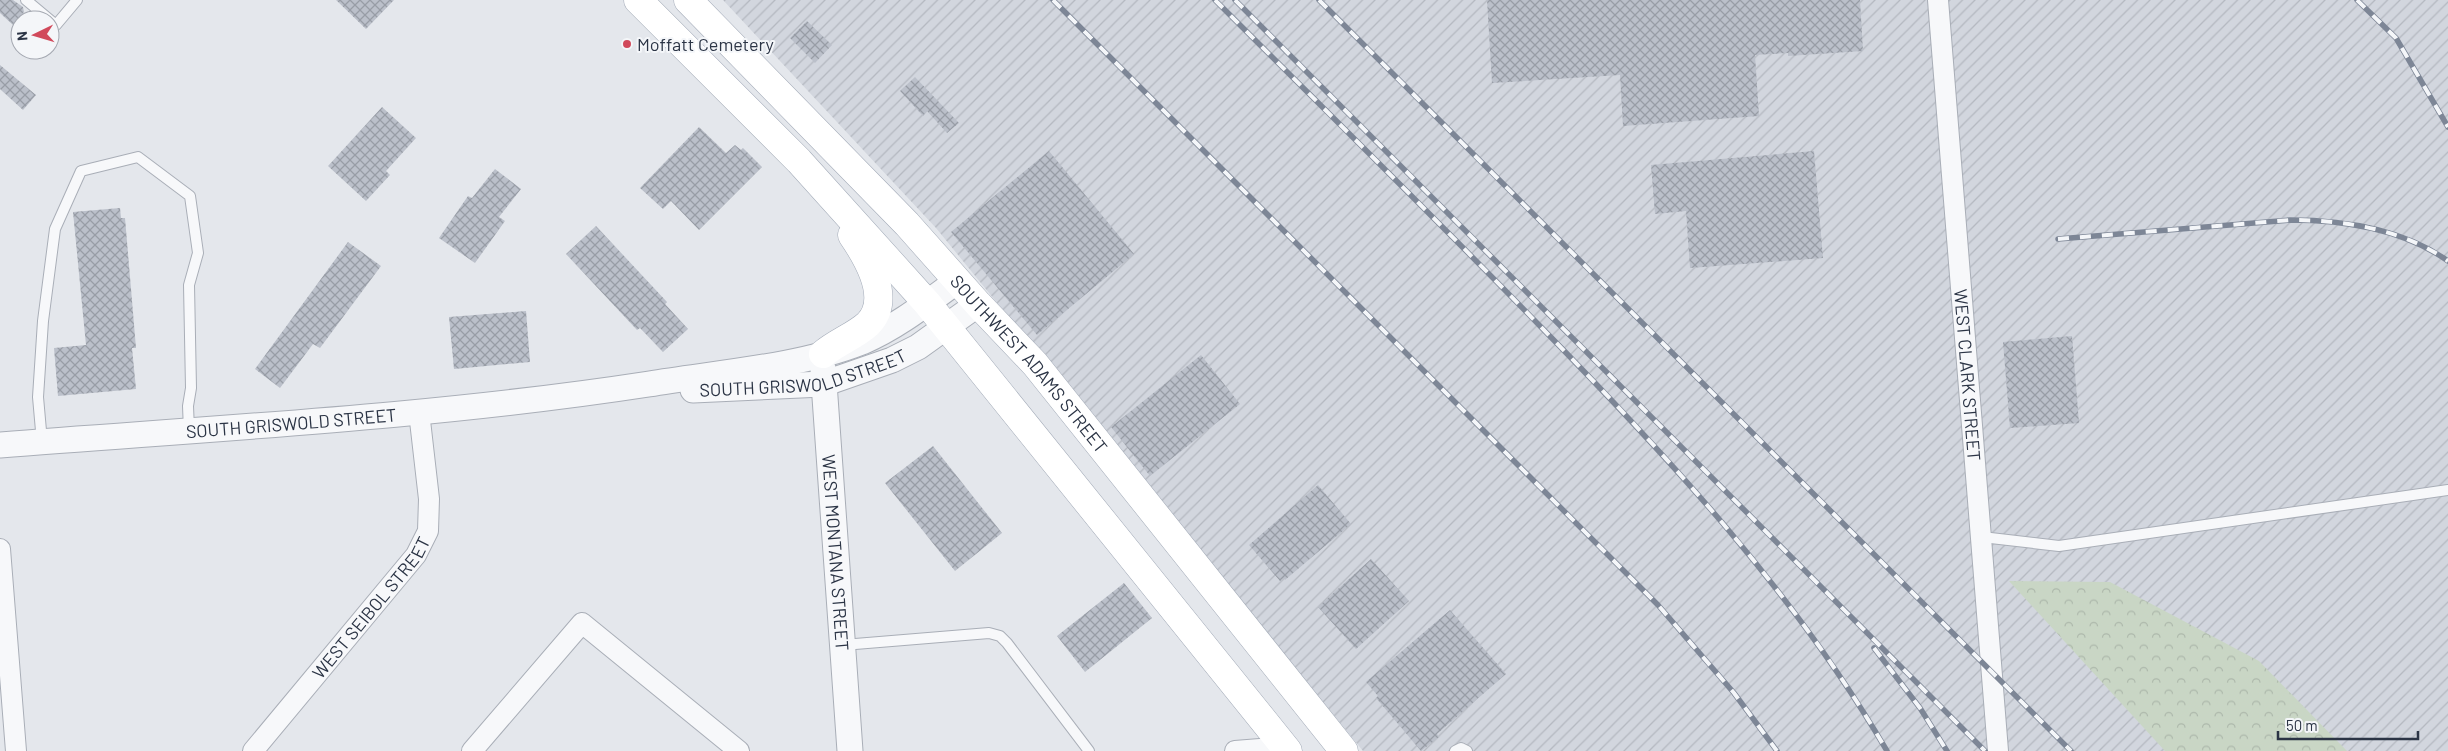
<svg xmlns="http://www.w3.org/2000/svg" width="2448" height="751" viewBox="0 0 2448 751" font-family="Barlow,sans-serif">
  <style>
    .industrial { fill: url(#industrial-furrows) }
    .forest { fill: url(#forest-crowns) }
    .building { fill: url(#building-cross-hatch) }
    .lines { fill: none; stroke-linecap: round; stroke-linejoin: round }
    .service-casing { stroke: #a9aeb7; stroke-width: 12 }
    .minor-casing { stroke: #a9aeb7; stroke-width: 22 }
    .tertiary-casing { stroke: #a9aeb7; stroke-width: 27 }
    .primary-casing { stroke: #a3abb8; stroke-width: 29 }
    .service { stroke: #f7f8fa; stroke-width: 10 }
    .minor { stroke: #f7f8fa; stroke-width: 20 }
    .tertiary { stroke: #f7f8fa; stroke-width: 25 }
    .primary { stroke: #fff; stroke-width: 28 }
    .rail-casing { stroke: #7d8696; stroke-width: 5.5 }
    .rail { stroke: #f4f6f9; stroke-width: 4; stroke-dasharray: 11; stroke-linecap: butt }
    .poi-dot { fill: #d1495b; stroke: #f4f6f9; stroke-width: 2 }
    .labels { text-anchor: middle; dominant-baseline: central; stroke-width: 4; stroke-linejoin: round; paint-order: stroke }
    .poi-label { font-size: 18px; fill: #2b3445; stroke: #f4f6f9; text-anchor: start }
    .street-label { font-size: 18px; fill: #2b3445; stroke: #f4f6f9 }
  </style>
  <defs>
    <pattern id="industrial-furrows" width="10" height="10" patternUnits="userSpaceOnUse" patternTransform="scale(1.25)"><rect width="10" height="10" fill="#d2d6de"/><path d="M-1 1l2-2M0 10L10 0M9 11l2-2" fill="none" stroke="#b4b8c0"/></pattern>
    <pattern id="forest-crowns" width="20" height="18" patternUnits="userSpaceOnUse" patternTransform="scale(1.25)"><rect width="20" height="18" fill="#c9d6c5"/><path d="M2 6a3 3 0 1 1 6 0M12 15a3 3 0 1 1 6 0" fill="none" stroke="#adb8ab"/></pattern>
    <pattern id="building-cross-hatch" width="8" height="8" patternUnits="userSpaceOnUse" patternTransform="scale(1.25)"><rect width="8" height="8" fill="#bbc0ca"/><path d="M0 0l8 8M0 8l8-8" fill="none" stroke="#989da6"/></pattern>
  </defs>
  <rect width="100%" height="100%" fill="#e4e7ec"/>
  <path class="industrial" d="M723,0H2448V751H1363L936,228Z"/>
  <path class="forest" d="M2009,581L2110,582L2259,661L2347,751H2165Z"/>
  <path class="building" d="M0,0H13L23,7L24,12L13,25L0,13Z
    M336,0H394L366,29Z
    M1487,0H1860L1863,51L1788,56V53L1755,55L1759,116L1623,126L1620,75L1492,83Z
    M807,21L832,45L815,63L790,38Z
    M0,65L36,95L23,110L0,89Z
    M915,77L959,123L947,133L927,111L923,116L900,91Z
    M382,107L416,138L386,171L390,175L366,201L328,166Z
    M699,127L726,153L735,145L741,150L743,148L762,167L699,230L671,201L663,209L640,188Z
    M1049,151L1134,254L1037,335L951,232Z
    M1814,151L1823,258L1690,268L1686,211L1655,214L1651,165Z
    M495,169L521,189L499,217L505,221L475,263L439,238L468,196L472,198Z
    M120,208L121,218H125L136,348H132L136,389L58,396L54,348L86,345L73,212Z
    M596,226L667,302L665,304L688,329L663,352L640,328L637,330L566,254Z
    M348,242L381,266L320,348L313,344L280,388L255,369Z
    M526,311L530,362L454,369L449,317Z
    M2072,336L2079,423L2010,428L2003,342Z
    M1201,355L1240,404L1150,476L1111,427Z
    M933,446L1002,533L955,571L885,483Z
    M1318,485L1351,524L1285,580L1284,578L1280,581L1249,545Z
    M1371,559L1409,601L1356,649L1318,607Z
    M1124,583L1152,618L1085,672L1057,636Z
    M1450,610L1506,674L1437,734L1439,737L1421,751L1376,698L1378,696L1366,682Z"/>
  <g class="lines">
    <g class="service-casing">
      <path id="service" d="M26,0L56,25L77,0
        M42,442L38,397L43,321L55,229L81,171L138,157L190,196L198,253L189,285L191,388L188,406L189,430
        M1982,537L2059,546L2448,490
        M843,645L989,633L1000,636L1007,643L1089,751
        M1455,751L1461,748L1467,751"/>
    </g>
    <g class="minor-casing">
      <g id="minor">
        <path id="s1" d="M1938,0L1998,751"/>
        <path d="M0,549L16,751"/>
        <path id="s2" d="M253,751L416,555L428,531L429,499L419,412"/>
        <path d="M472,751L582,623L739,751"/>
        <path d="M1235,751L1284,747"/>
      </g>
    </g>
    <g class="tertiary-casing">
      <g id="tertiary">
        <path id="s3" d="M823,369L850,751"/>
        <path id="s4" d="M693,390L823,384L892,360L918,347L978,304"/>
        <path id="s5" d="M0,445C216,428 434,417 649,384C716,373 799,367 862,342C897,327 927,303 957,281"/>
      </g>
    </g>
    <g class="primary-casing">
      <g id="primary">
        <path d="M638,0L799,161L927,303L1288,751"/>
        <path id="s6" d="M688,0L907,224L978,304L1035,364L1344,751"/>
        <path d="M823,354C837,342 855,336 868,324C893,299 867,257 852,235"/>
      </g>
    </g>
    <use href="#service" class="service"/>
    <use href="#minor" class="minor"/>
    <use href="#tertiary" class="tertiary"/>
    <use href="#primary" class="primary"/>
    <g class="rail-casing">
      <path id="rail" d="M1053,0L1658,605L1734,693L1777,751
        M1215,0C1324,109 1434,217 1541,327C1668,457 1795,593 1887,751
        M1235,0L1985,751
        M1319,0L2071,751
        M2357,0L2396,38L2448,127
        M2058,239L2290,220C2344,220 2403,229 2448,261
        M1874,648L1920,708L1947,751"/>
    </g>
    <use href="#rail" class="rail"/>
  </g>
  <circle class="poi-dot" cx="627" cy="44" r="5"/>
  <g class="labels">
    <g class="poi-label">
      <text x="637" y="44">Moffatt Cemetery</text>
    </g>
    <g class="street-label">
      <text stroke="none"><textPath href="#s6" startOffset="499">SOUTHWEST ADAMS STREET</textPath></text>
      <text stroke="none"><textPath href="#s4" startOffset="112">SOUTH GRISWOLD STREET</textPath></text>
      <text stroke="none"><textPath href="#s1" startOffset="376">WEST CLARK STREET</textPath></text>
      <text stroke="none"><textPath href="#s5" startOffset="292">SOUTH GRISWOLD STREET</textPath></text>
      <text stroke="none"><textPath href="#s3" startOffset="184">WEST MONTANA STREET</textPath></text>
      <text stroke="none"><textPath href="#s2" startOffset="186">WEST SEIBOL STREET</textPath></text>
    </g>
  </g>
  <g transform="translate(35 35) rotate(265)"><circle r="24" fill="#f4f6f9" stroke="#a4a8b1"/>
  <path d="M0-4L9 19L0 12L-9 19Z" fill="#d1495b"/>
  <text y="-8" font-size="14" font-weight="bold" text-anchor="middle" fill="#2b3445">N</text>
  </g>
  <path d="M2278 731v8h140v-8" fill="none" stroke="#2b3445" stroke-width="2.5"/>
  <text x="2286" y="731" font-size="15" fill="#2b3445" stroke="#f4f6f9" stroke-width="4" paint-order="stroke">50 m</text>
</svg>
